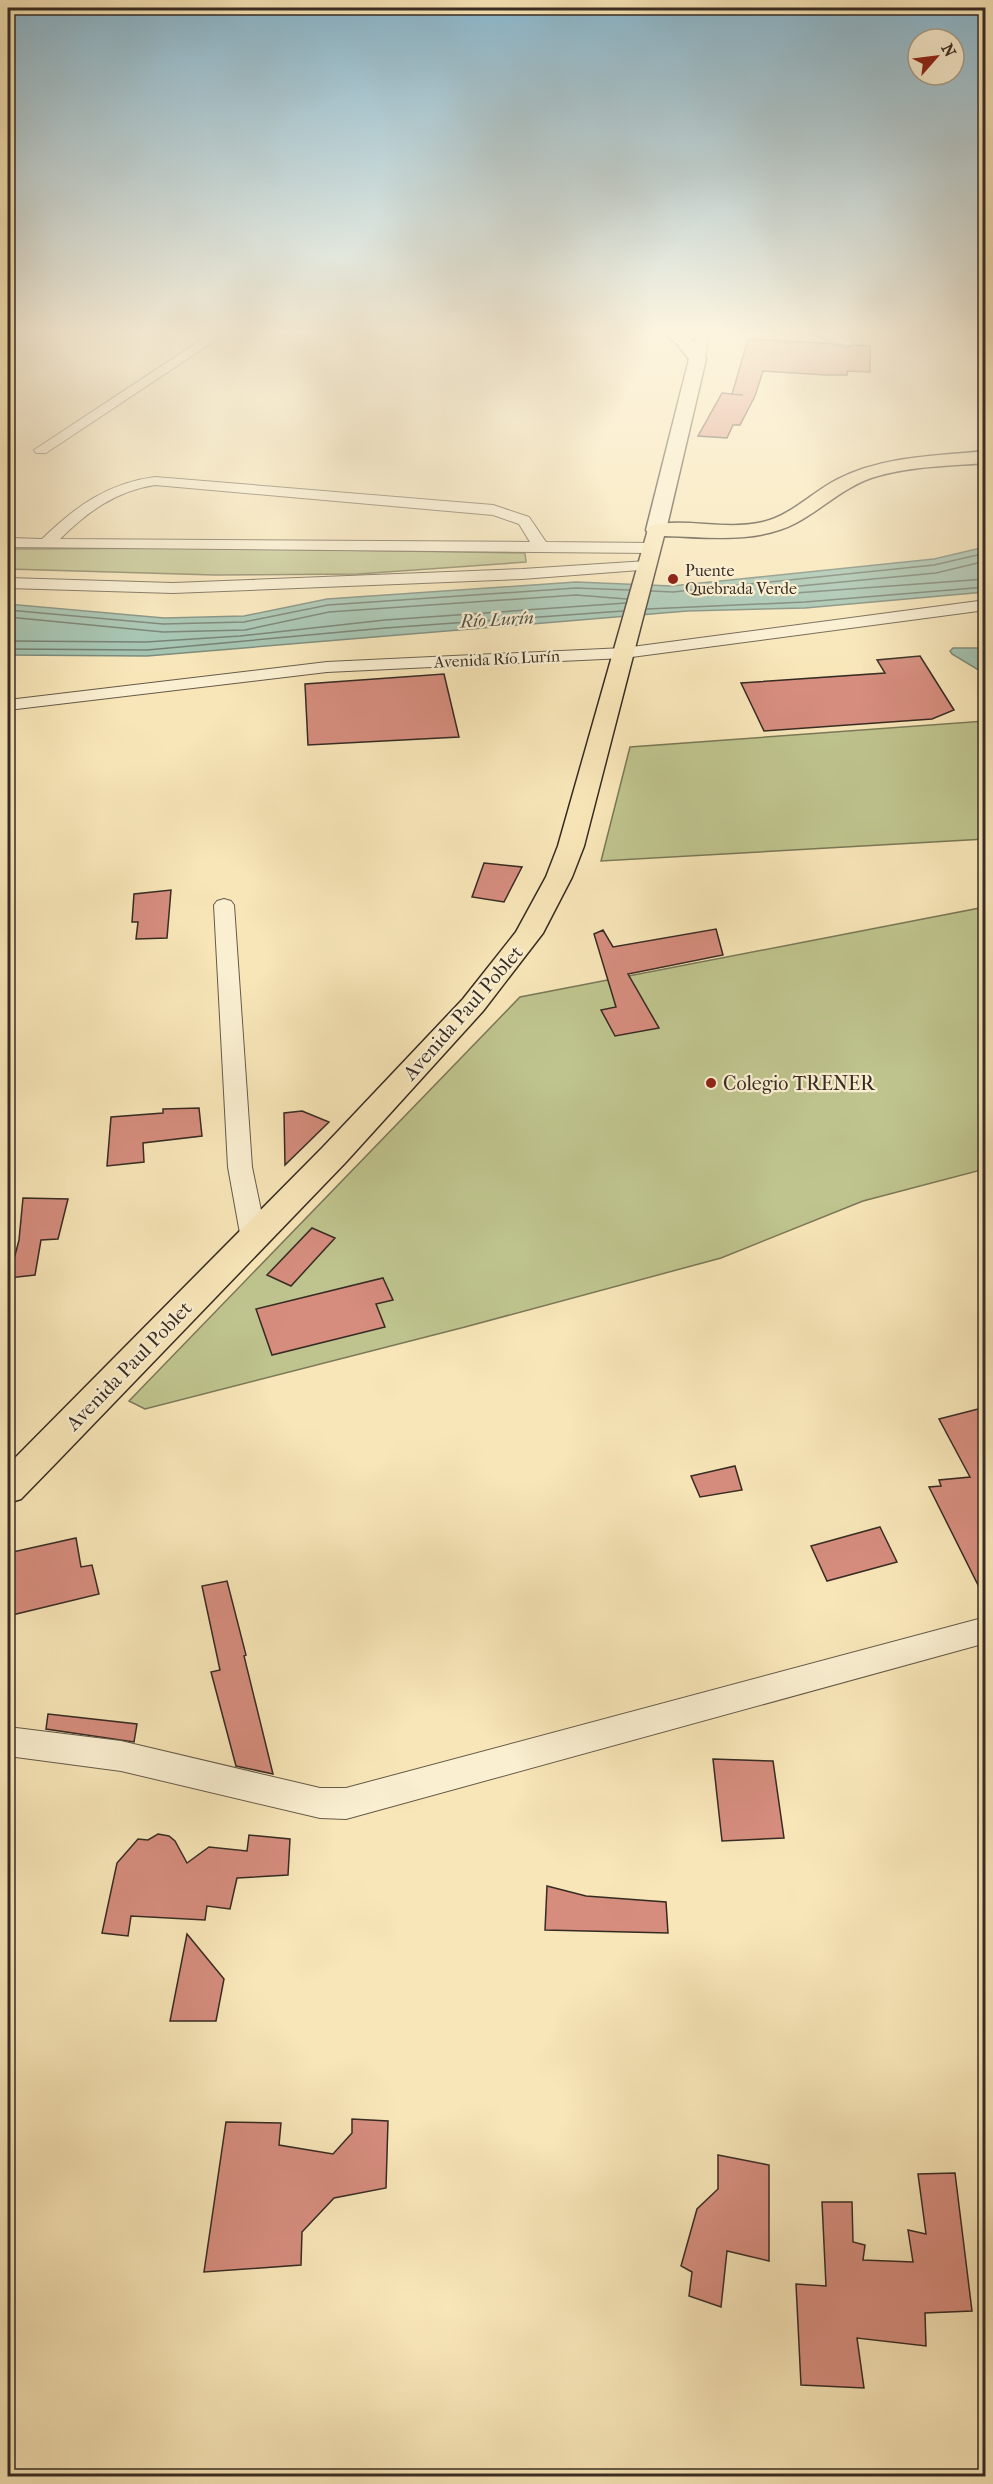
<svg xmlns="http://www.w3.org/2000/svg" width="993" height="2484" viewBox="0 0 993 2484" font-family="'IM FELL French Canon',serif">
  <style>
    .green { fill: #bfc48e; stroke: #7a7858; stroke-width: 1.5 }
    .water { fill: #9dc0ae; stroke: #748476; stroke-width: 1.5 }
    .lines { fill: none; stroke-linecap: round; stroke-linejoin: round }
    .shore { stroke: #6a7668; stroke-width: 1.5 }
    .building { fill: #d68d7e; stroke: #362b23; stroke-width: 1.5 }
    .minor-casing { stroke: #665a48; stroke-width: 2 }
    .secondary-casing { stroke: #362b23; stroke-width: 3 }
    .primary-casing { stroke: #362b23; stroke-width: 3 }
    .minor { fill: #faefd1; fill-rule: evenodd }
    .secondary { fill: #faefd1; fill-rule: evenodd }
    .primary { fill: #f8e6b8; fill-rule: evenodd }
    .poi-dot { fill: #8f2418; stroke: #faefd1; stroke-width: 2 }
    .labels { text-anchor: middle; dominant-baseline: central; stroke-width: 4.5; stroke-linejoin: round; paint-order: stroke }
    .far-poi-label { font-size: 16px; fill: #362b23; stroke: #faefd1; text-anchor: start }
    .far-street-label { font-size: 16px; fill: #362b23; stroke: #faefd1 }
    .far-water-label { font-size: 18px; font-style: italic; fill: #505046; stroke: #faefd1 }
    .street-label { font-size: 20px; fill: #362b23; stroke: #faefd1 }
    .poi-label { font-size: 20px; fill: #362b23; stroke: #faefd1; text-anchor: start }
  </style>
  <rect width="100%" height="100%" fill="#f8e6b8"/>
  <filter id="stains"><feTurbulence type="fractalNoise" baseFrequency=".00333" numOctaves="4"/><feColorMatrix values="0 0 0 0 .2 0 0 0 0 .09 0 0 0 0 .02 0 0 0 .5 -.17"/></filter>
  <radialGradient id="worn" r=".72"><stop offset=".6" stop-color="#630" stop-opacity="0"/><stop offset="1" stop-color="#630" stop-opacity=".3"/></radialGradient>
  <path class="green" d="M200,548L525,553L526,562L358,574L215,575L8,569V549Z
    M985,721V839L601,861L630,747Z
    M985,907V1169L863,1201L721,1258L465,1327L145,1409L129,1401L520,997Z"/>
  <path class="water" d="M985,547V592L805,608L687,611L147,656L8,655V604L164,618L244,616L327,599L576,582L672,586L934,559Z
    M953,648H985V674L952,654L950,651Z"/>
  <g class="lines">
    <path class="shore" d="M986,561L936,573L768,589L765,592L768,595L986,579
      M651,591L673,592L934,565L986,553
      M647,609L805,602L986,587
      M8,610L163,624L244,622L328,605L576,588L629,590
      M8,617L163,632L245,630L329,612L576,595L627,599
      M8,641L146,642L240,636L385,620L626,603
      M8,649L147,650L385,628L623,611"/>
  </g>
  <path class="building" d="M748,339L835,344L847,348L854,345L870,346V372L847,371V375H826L763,371L755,396L740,425H733L727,438L698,436L722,393L743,395L732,394Z
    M920,656L954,710L932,719L764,731L741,683L885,673L877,660Z
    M444,674L459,737L308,745L305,684Z
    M484,863L522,867L504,902L472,897Z
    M171,890L167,938L136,939L138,922H132L134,894Z
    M716,929L723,955L628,974L659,1028L615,1036L601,1010L616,1007L594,934L603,930L613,947Z
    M199,1108L202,1136L143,1143L144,1162L107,1166L111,1117L163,1113V1109Z
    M302,1111L329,1122L285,1165L284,1113Z
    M23,1198L68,1199L58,1239L41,1240L35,1275L9,1278L19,1240Z
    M312,1228L335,1238L291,1286L267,1275Z
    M383,1278L393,1300L376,1304L385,1327L272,1355L256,1309Z
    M986,1407L985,1519L986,1601L929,1487L941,1486L939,1480L970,1477L939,1419Z
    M735,1466L742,1490L700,1497L691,1476Z
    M880,1527L897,1562L827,1581L811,1546Z
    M76,1538L81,1567L92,1565L99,1594L8,1616V1553Z
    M227,1581L246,1655L244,1656L273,1774L236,1766L211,1672L220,1670L202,1586Z
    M48,1714L137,1724L134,1742L46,1729Z
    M713,1759L773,1761L784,1838L722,1841Z
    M158,1834L169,1836L175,1841L187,1863L209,1847L247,1851L249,1835L290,1839L288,1875L237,1878L230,1909L207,1906L205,1920L131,1916L128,1936L102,1933L117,1863L138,1839L148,1840Z
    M547,1886L586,1896L666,1902L668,1933L545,1930Z
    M187,1934L224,1979L216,2021H170Z
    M352,2119L388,2121L386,2188L334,2198L302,2232L301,2265L204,2272L226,2122L281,2123L279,2145L333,2154L352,2133Z
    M718,2155L769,2165V2261L727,2251L721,2307L689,2296L692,2272L681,2266L697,2209L718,2189Z
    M955,2173L972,2311L925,2313L926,2346L857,2338L864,2388L801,2385L796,2284L826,2286L822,2202H852L853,2242L865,2245L863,2260L913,2262L908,2230L926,2234L918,2174Z"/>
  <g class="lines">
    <g class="minor-casing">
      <path id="minor" d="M216,330H231L46,453H36L34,450Z
        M697,330H709L705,359L698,363L691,359Z
        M798,330H820L854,342L848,346Z
        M155,477L493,505L529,517L546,542L651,543L659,548L651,553L8,547V539L11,538L42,539C76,506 108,483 155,477ZM155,485L493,515L519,524L530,542L60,539C87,512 116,491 155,485Z
        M647,561L655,566L653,569L522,579L173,593L8,588V578L173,583L522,569Z
        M986,600V610L624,658L327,672L8,710V700L327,662L624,648Z
        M224,899L231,901L234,905L252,1167L267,1239L263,1245L254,1248L245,1245L241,1239L228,1167L214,905L217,901Z
        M986,1617V1643L346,1819L320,1818L121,1771L8,1756V1727L121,1741L320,1788H346Z"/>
    </g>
    <g class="secondary-casing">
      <path id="secondary" d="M660,330C688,330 691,337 706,359L666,530L663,534H649L646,530L689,359L677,344Z"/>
    </g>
    <g class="primary-casing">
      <path id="primary" d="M986,451V463C948,466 908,466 871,478C843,488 822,509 796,523C756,544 708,537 664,536L584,846L572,877L543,933L483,1011L346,1162L58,1461L21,1499L8,1503V1465L323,1147L463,999L516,932L546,877L558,846L649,526C684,517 725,531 763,522C792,515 812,492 838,479C883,456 936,456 986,451Z"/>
    </g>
    <use href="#minor" class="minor"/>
    <use href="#secondary" class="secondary"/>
    <use href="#primary" class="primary"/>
  </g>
  <linearGradient id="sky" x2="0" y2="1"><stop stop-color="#8ab9d1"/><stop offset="0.49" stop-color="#fcf4df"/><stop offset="1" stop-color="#fcf4df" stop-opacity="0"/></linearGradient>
  <rect width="993" height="678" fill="url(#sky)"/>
  <g class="poi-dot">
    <circle cx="673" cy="579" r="6"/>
    <circle cx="711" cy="1083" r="6"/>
  </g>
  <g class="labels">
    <g class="far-poi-label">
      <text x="685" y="570">Puente<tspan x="685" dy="18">Quebrada Verde</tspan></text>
    </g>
    <g class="far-street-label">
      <text transform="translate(497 659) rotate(-3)">Avenida Río Lurín</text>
    </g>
    <g class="far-water-label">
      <text transform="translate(497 620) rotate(-3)">Río Lurín</text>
    </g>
    <g class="street-label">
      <text transform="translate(463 1013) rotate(-49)">Avenida Paul Poblet</text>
      <text transform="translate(129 1366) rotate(-46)">Avenida Paul Poblet</text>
    </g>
    <g class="poi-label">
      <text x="723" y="1083">Colegio TRENER</text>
    </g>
  </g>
  <rect width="993" height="2484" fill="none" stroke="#f8e6b8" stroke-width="30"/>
  <rect x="9" y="9" width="975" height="2466" fill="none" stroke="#362b23" stroke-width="3"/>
  <rect x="15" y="15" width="963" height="2454" fill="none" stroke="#362b23" stroke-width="1.5"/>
  <g transform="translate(936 57) rotate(62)"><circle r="28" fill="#faefd1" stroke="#aca18b" stroke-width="1.5"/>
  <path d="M0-4.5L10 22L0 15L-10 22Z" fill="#8f2418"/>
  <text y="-9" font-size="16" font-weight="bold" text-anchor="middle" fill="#362b23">N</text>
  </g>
  <rect width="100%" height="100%" filter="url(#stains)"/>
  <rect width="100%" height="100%" fill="url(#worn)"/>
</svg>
